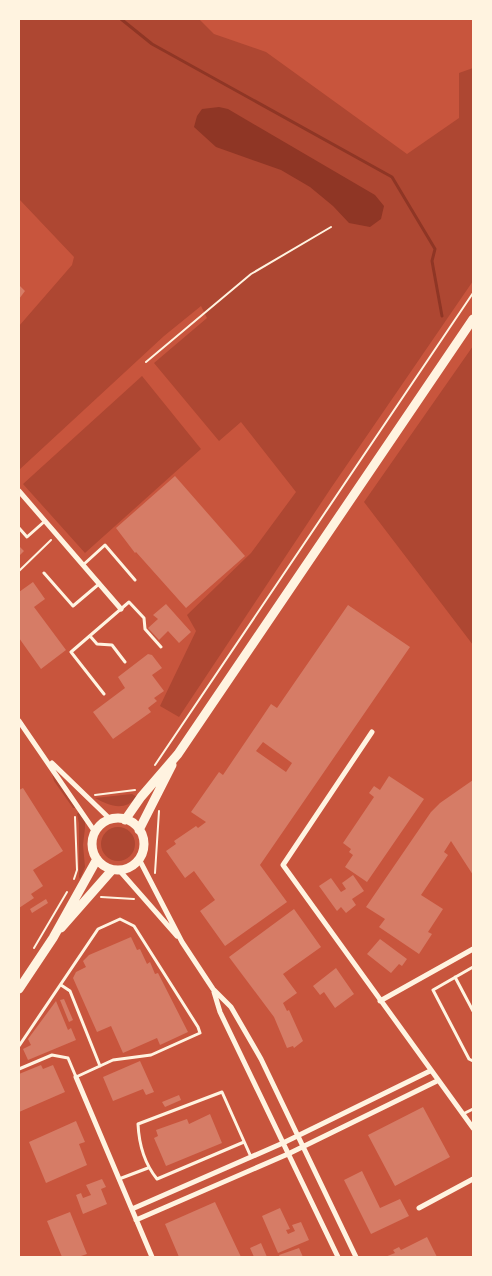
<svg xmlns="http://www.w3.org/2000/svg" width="492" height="1276" viewBox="0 0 492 1276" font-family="'IBM Plex Sans',sans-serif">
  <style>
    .green { fill: #ae4732 }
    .water { fill: #8f3625 }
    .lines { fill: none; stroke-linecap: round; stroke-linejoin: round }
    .stream { stroke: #8f3625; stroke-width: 3 }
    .building { fill: #d67c66; fill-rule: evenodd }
    .path { stroke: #fff3e0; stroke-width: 2 }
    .service { stroke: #fff3e0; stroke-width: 3 }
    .minor { stroke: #fff3e0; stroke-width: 5 }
    .secondary { stroke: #fff3e0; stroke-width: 9 }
  </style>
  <rect width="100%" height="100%" fill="#c8553d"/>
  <path class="green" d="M19,19H199L214,34L266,52L407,154L459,118V73L473,68V281L331,488L179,717L160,706L196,631L187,615L251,553L296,492L241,422L219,441L154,363L207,318L201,306L164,336L19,470V326L72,265L74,257L19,199Z
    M473,346V645L364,502Z
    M142,376L201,449L85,553L23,484Z
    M52,774L76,808H73L54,781Z
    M132,794L137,797C124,812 110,806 95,798Z
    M79,812L85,821V828L83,845L85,867L80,879L79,877V823L77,814Z
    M101 844a17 17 0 1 1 34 0a17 17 0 1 1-34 0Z"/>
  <path class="water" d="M219,107L228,109L375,195L384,206L381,219L370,227L349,223L333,206L310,187L281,170L216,147L194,127L197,116L202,109Z"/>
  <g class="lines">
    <path class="stream" d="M121,19L152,44L392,177L435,249L432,261L442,316"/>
  </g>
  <path class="building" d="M19,285L25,291L19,299Z
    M175,476L245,556L186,608L136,552L135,553L116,528Z
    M19,546L24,551L19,556Z
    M33,582L45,599L34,607L66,650L41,669L19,638V592Z
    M166,604L191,632L179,643L168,631L159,640L148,628L158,619L153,615Z
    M348,605L410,647L260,865L287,902L225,946L200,911L215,900L194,871L185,878L166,851L176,844L174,841L196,826L198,828L206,822L191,812L219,772L223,775L271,704L277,708ZM263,742L292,763L286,772L256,751Z
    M148,654L152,655L162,668L152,675L164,691L154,698L157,701L148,708L151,712L113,739L93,712L125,688L118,677Z
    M389,776L424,799L367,882L345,867L353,855L349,852L351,849L343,843L374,797L369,793L374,786L380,790Z
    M473,780V875L451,841L444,852L448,855L421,895L443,909L428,932L432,934L419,954L379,927L385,919L366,907L431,812L440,803Z
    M23,788L63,851L33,870L43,886L31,894L34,898L19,908V790Z
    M353,875L364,891L352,899L356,905L346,913L341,907L337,911L319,886L331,878L341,892L346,889L342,883Z
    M46,899L48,903L32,913L30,909Z
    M294,909L321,947L283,974L297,993L283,1003L287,1011L289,1010L303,1041L294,1048L293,1046L287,1048L274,1017L229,957Z
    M131,937L137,950L140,949L147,964L150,962L155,974L158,973L188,1032L160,1045L157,1038L123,1053L111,1026L97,1032L73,978L76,972L86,967L83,961L89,955Z
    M380,939L407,959L402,966L399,964L391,973L367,954Z
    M336,968L354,994L335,1008L324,992L320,995L313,986Z
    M64,999L73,1020L69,1022L60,1000Z
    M56,1001L68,1030L71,1028L76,1040L28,1060L23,1049L31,1045L28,1039Z
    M140,1061L154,1092L146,1095L143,1089L113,1101L103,1077Z
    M41,1065L43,1069L53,1065L65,1092L19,1112V1074Z
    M179,1095L181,1100L165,1107L162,1102Z
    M423,1107L450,1157L395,1186L368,1135Z
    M210,1114L222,1143L166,1166L154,1138L158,1136L156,1130L187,1119L189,1124Z
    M76,1121L85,1142L79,1144L87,1165L46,1183L29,1142Z
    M362,1171L380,1208L400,1199L409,1216L371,1234L344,1180Z
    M102,1179L106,1187L101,1189L107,1204L83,1214L76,1195L81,1193L83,1198L91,1195L86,1185Z
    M215,1202L241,1257H179L165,1224Z
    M280,1208L290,1229L286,1230L288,1234L295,1231L292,1225L301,1222L309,1240L278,1253L262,1216Z
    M70,1212L87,1254L78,1257H62L47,1221Z
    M427,1237L437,1257H385L395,1253L393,1250L399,1247L401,1250Z
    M261,1243L267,1257H254L250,1248Z
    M299,1248L303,1257H280L279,1255Z"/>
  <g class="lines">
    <path class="path" d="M146,362L251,274L331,227
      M19,571L51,540
      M155,765L473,293
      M95,795L135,790
      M155,873L159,811
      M74,879L77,870L75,817
      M101,897L134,899
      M34,948L67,892"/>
    <path class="service" d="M19,528L27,537L45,521
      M83,565L105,545L135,580
      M44,573L73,606L99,584
      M90,636L97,644L112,645L125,662
      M104,694L71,652L129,602L144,618L145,629L161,647
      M473,967L433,990L469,1059L473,1061
      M455,977L473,1011
      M61,985L70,991L100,1066
      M19,1046L98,929L120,919L134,926L198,1027L200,1033L151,1055L113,1060L76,1077L68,1058L52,1055L19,1069
      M463,1114L473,1109
      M244,1142L157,1179C144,1163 139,1145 138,1124L222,1092L251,1157
      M119,1179L148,1168"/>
    <path class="minor" d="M19,491L121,609
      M19,721L95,832
      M372,732L283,865L473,1128
      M52,763L111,820
      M139,859L182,942L213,989L231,1007L261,1059L356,1257
      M119,870L177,936
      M214,992L220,1012L338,1257
      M380,1001L473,949
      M76,1077L152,1257
      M419,1208L473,1179
      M132,1209L283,1143L430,1071
      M136,1220L288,1154L437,1081"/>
    <path class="secondary" d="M92 844a26 26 0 1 1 52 0a26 26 0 1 1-52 0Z
      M125,820L141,797L178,754L473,319
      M139,830L172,765
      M61,928L112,870
      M19,989L53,938L97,859"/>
  </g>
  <rect width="492" height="1276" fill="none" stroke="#fff3e0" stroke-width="40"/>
</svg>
